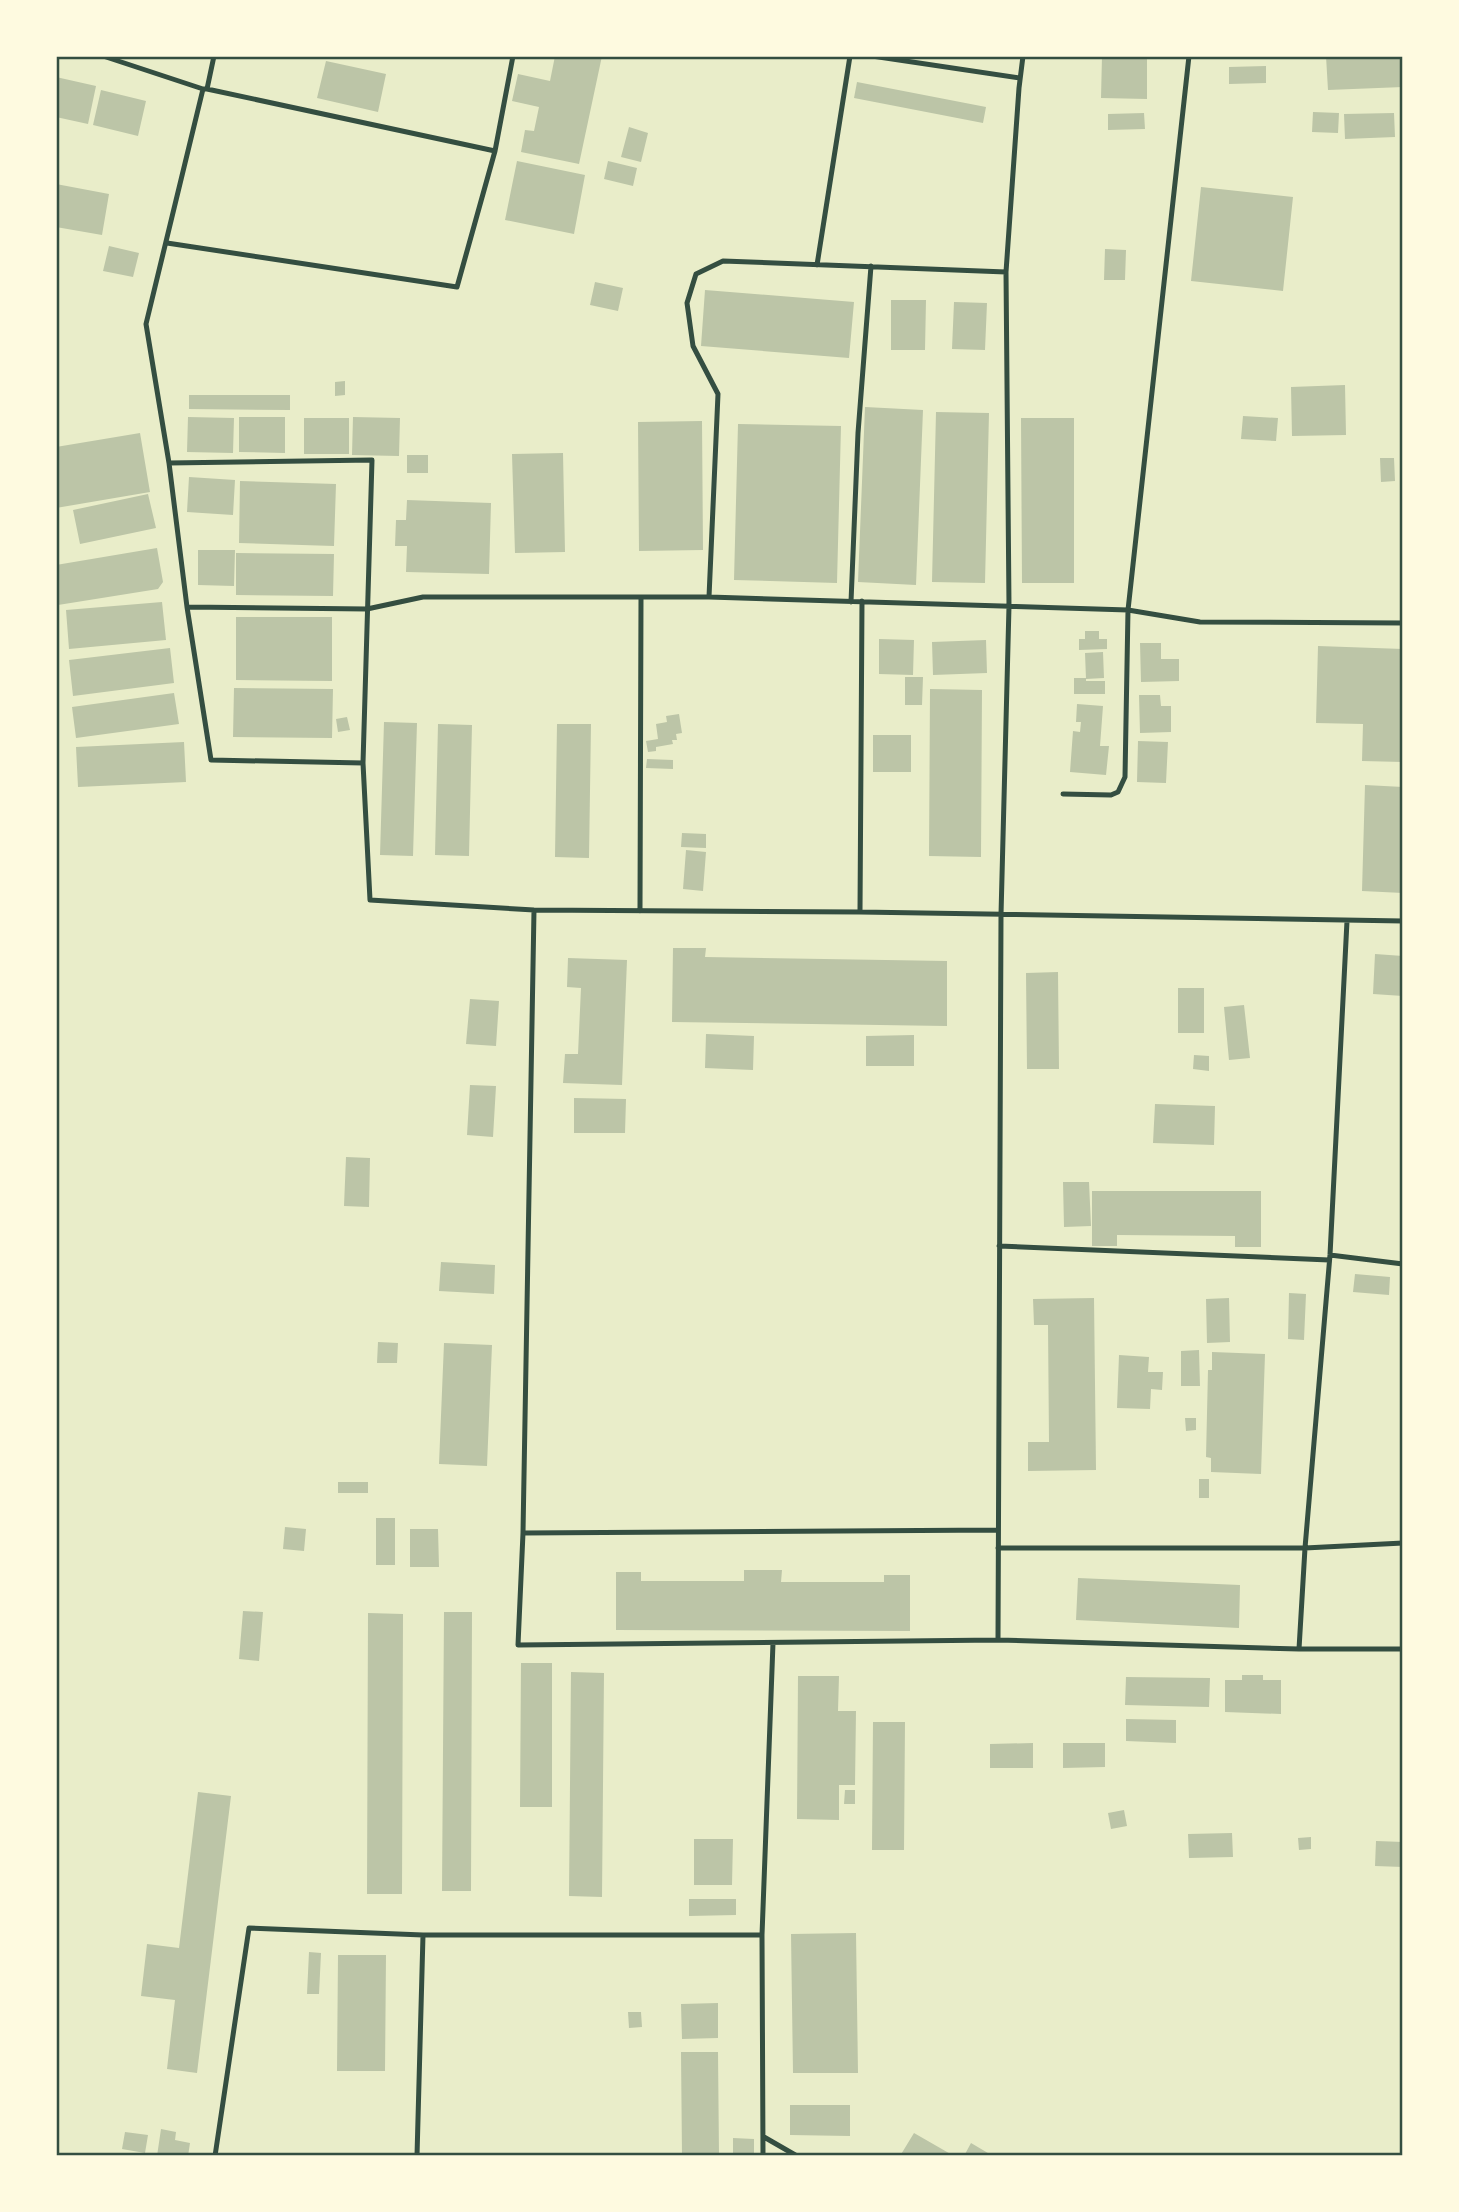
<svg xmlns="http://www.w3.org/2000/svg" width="1459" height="2212" viewBox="0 0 1459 2212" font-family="Arial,sans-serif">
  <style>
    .building { fill: #bcc5a7 }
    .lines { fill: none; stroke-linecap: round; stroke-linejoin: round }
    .service { stroke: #344e41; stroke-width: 5 }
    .neatline { fill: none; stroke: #344e41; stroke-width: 2.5 }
  </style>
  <rect width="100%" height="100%" fill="#e9edc9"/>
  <path class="building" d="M555,56H602L579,164L521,152L525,130L534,131L539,107L512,101L518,74L550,81Z
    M1102,56H1147V99L1101,98Z
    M1326,56H1403V87L1328,90Z
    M326,61L386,74L378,112L317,98Z
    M1266,66V83L1229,84V67Z
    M56,77L96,86L88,124L56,117Z
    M857,82L986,107L983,123L854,98Z
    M101,90L146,101L138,136L93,125Z
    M1313,112L1339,113L1338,133L1312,132Z
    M1144,113L1145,129L1108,130V114Z
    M1394,113L1395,137L1345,139L1344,114Z
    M629,127L648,133L641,162L621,157Z
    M517,161L585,175L574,234L505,220Z
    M608,161L637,168L633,186L604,179Z
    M56,184L109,194L102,235L56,227Z
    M1201,187L1293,197L1283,291L1191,281Z
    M109,246L139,253L133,277L103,271Z
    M1105,249L1126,250L1125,280H1104Z
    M595,282L623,288L618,311L590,305Z
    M705,290L854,302L849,358L701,346Z
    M891,300H926L925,350H891Z
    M954,302L987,303L985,350L952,349Z
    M345,381V395L335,396V382Z
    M1345,385L1346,435L1292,436L1291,387Z
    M189,395H290V410L189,409Z
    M865,407L923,410L916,585L858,582Z
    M936,412L989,413L985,583L932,582Z
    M1243,416L1278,418L1276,441L1241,439Z
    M188,417L234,418L233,453L187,452Z
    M239,417H285V453L239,452Z
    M353,417L400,418L399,456L352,455Z
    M304,418H349V454H304Z
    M1021,418H1074V583H1022Z
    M702,421L703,550L639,551L638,422Z
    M738,424L841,426L837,583L734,580Z
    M140,433L150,492L56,508V447Z
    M563,453L565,552L515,553L512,454Z
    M407,455H428V473H407Z
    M1380,458H1394L1395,481L1381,482Z
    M189,477L235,480L233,515L187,512Z
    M240,481L336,484L334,546L239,543Z
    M148,494L156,528L80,544L73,510Z
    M407,500L491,503L489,574L406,572L407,546H395L396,520H406Z
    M157,548L163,582L158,589L58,605L56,565Z
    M198,550H235L234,586L198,585Z
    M236,553L334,554L333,596L236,595Z
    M162,602L166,640L69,649L66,610Z
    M236,617H332V681L236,680Z
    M1085,631H1099V639H1107V649L1079,650V639H1085Z
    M879,639L914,640L913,675L879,674Z
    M986,640L987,673L933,675L932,642Z
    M1140,643H1161V659H1179V681L1141,682Z
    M1318,646L1403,649V762L1362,761L1363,724L1316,723Z
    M170,648L174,683L73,696L69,660Z
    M1103,652L1104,678L1086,679L1085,653Z
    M905,677H923L922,705H905Z
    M1074,678H1086V681H1105V694H1074Z
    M234,688L333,689L332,738L233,737Z
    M930,689L982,690L981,857L929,856Z
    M174,693L179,724L76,738L72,707Z
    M1139,695H1160L1161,706H1171V732L1140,733Z
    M1077,704L1103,706L1100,746H1109L1106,775L1070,772L1073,731L1080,732L1081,722H1076Z
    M679,714L682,733L676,734L677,740H672L673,744L656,747V751L648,752L646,741L658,739L656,724L667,722L666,716Z
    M347,717L350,730L338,732L336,719Z
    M384,722L417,723L413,856L380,855Z
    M438,724L472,725L469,856L435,855Z
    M557,724H591L589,858L555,857Z
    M873,735H911V772H873Z
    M1138,741L1168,742L1166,783L1137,782Z
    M184,742L186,782L78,787L76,747Z
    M647,759L673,760V769L646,768Z
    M1365,785L1403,787V893L1362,891Z
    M682,833L706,834V848L681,847Z
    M686,850L706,852L703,891L683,889Z
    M673,948H706L705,957L947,961V1026L672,1022Z
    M1375,954L1403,956V996L1373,994Z
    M568,958L627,960L622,1085L563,1083L565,1054H578L581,988L567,987Z
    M1058,972L1059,1069H1027L1026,973Z
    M1178,988H1204V1033H1178Z
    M470,999L499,1001L496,1046L466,1044Z
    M1244,1005L1250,1058L1229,1060L1224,1007Z
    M706,1034L754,1036L753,1070L705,1068Z
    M914,1035V1066H866V1036Z
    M1194,1055L1209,1056V1071L1193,1069Z
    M470,1085L496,1086L493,1137L467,1135Z
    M574,1098L626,1099L625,1133H574Z
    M1155,1104L1215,1106L1214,1145L1153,1143Z
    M346,1157L370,1158L369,1207L344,1206Z
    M1063,1182H1089L1091,1226L1064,1227Z
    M1092,1191H1261V1247H1235V1236L1117,1235V1246H1092Z
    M441,1262L495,1265L494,1294L439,1291Z
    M1355,1274L1390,1277L1389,1295L1353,1292Z
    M1289,1293L1306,1294L1304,1340L1288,1339Z
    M1094,1298L1096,1470L1028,1471V1442H1049L1048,1325H1034L1033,1299Z
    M1229,1298L1230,1342L1207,1343L1206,1299Z
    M378,1342L398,1343L397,1363H377Z
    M444,1343L492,1345L487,1466L439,1464Z
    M1199,1350L1200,1386H1181V1351Z
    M1212,1352L1265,1354L1261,1474L1211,1472V1458L1206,1457L1208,1370H1212Z
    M1119,1355L1149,1357L1148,1372H1163L1162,1390L1151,1389L1150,1409L1117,1408Z
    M1185,1418H1196V1430L1186,1431Z
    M1199,1479H1209V1498H1199Z
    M338,1482H368V1493H338Z
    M376,1518H395V1565H376Z
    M285,1527L306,1529L304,1551L283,1549Z
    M410,1529H438L439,1567H410Z
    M744,1570H782L781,1582H884V1575H910V1631L616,1630V1572H641V1581H744Z
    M1078,1578L1240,1585L1239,1628L1076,1620Z
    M243,1611L263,1612L259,1661L239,1659Z
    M444,1612H472L471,1891H442Z
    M368,1613L403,1614L402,1894H367Z
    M521,1663H552V1807H520Z
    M571,1672L604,1673L602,1897L569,1896Z
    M1242,1675H1263V1680H1281V1714L1225,1712V1680H1242Z
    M798,1676H839L838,1711H856L855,1785H839V1820L797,1819Z
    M1126,1677L1210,1678L1209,1707L1125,1705Z
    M1126,1719L1176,1720V1743L1126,1741Z
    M873,1722H905L904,1850H872Z
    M1033,1743V1768H990V1744Z
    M1063,1743H1105V1767L1063,1768Z
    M845,1790H855V1804H844Z
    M198,1792L231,1796L197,2073L167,2069L175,2000L141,1996L147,1944L179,1948Z
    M1124,1810L1127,1826L1111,1829L1108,1813Z
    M1232,1833L1233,1857L1189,1858L1188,1834Z
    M1311,1837V1849L1299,1850L1298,1838Z
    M694,1839H733L732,1885H694Z
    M1376,1841L1403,1842V1867L1375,1866Z
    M689,1899H736V1915L689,1916Z
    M856,1933L858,2073H793L791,1934Z
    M309,1952L321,1953L319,1994H307Z
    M338,1955H386L385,2071H337Z
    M718,2003V2038L682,2039L681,2004Z
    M628,2012H641L642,2027L629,2028Z
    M681,2052H718L719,2156H682Z
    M790,2105H850V2136L790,2135Z
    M161,2129L176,2132L175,2140L190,2143L188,2156H157Z
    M125,2132L148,2135L145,2153L122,2149Z
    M914,2133L954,2156H900Z
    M733,2138L754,2139V2156H733Z
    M971,2143L993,2156H964Z"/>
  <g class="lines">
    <path class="service" d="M103,56L203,89
      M214,56L207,89H203L146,324L169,463L187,607L211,760L363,763
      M872,56L1020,78
      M207,89L495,151
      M167,243L457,287L495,151L513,56
      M817,265L850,56
      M169,463L372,460L363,763L370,900L534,910L860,912L1403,921
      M709,597L718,394L693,346L687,303L696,274L723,261L1006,272
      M851,602L858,433L871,266
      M187,607L367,609L423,597H709L1128,610L1200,622L1403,623
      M1063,794L1111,795L1118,792L1125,777L1128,610L1189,56
      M534,910L523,1533L518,1645L998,1640L1299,1649H1403
      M640,911L641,597
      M860,912L862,601
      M999,1246L1329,1260
      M1330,1255L1403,1264
      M523,1533L998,1530
      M998,1548H1305L1403,1543
      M998,1640L1001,915L1009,606L1006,272L1019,88L1023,56
      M1299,1649L1305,1548L1330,1255L1347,921
      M764,2137L797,2156
      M215,2156L249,1928L423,1935H762
      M417,2156L423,1935
      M763,2156L762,1935L773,1643"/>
  </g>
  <rect width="1459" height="2212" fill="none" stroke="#fefae0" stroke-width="116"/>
  <rect x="58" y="58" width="1343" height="2096" class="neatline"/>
</svg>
